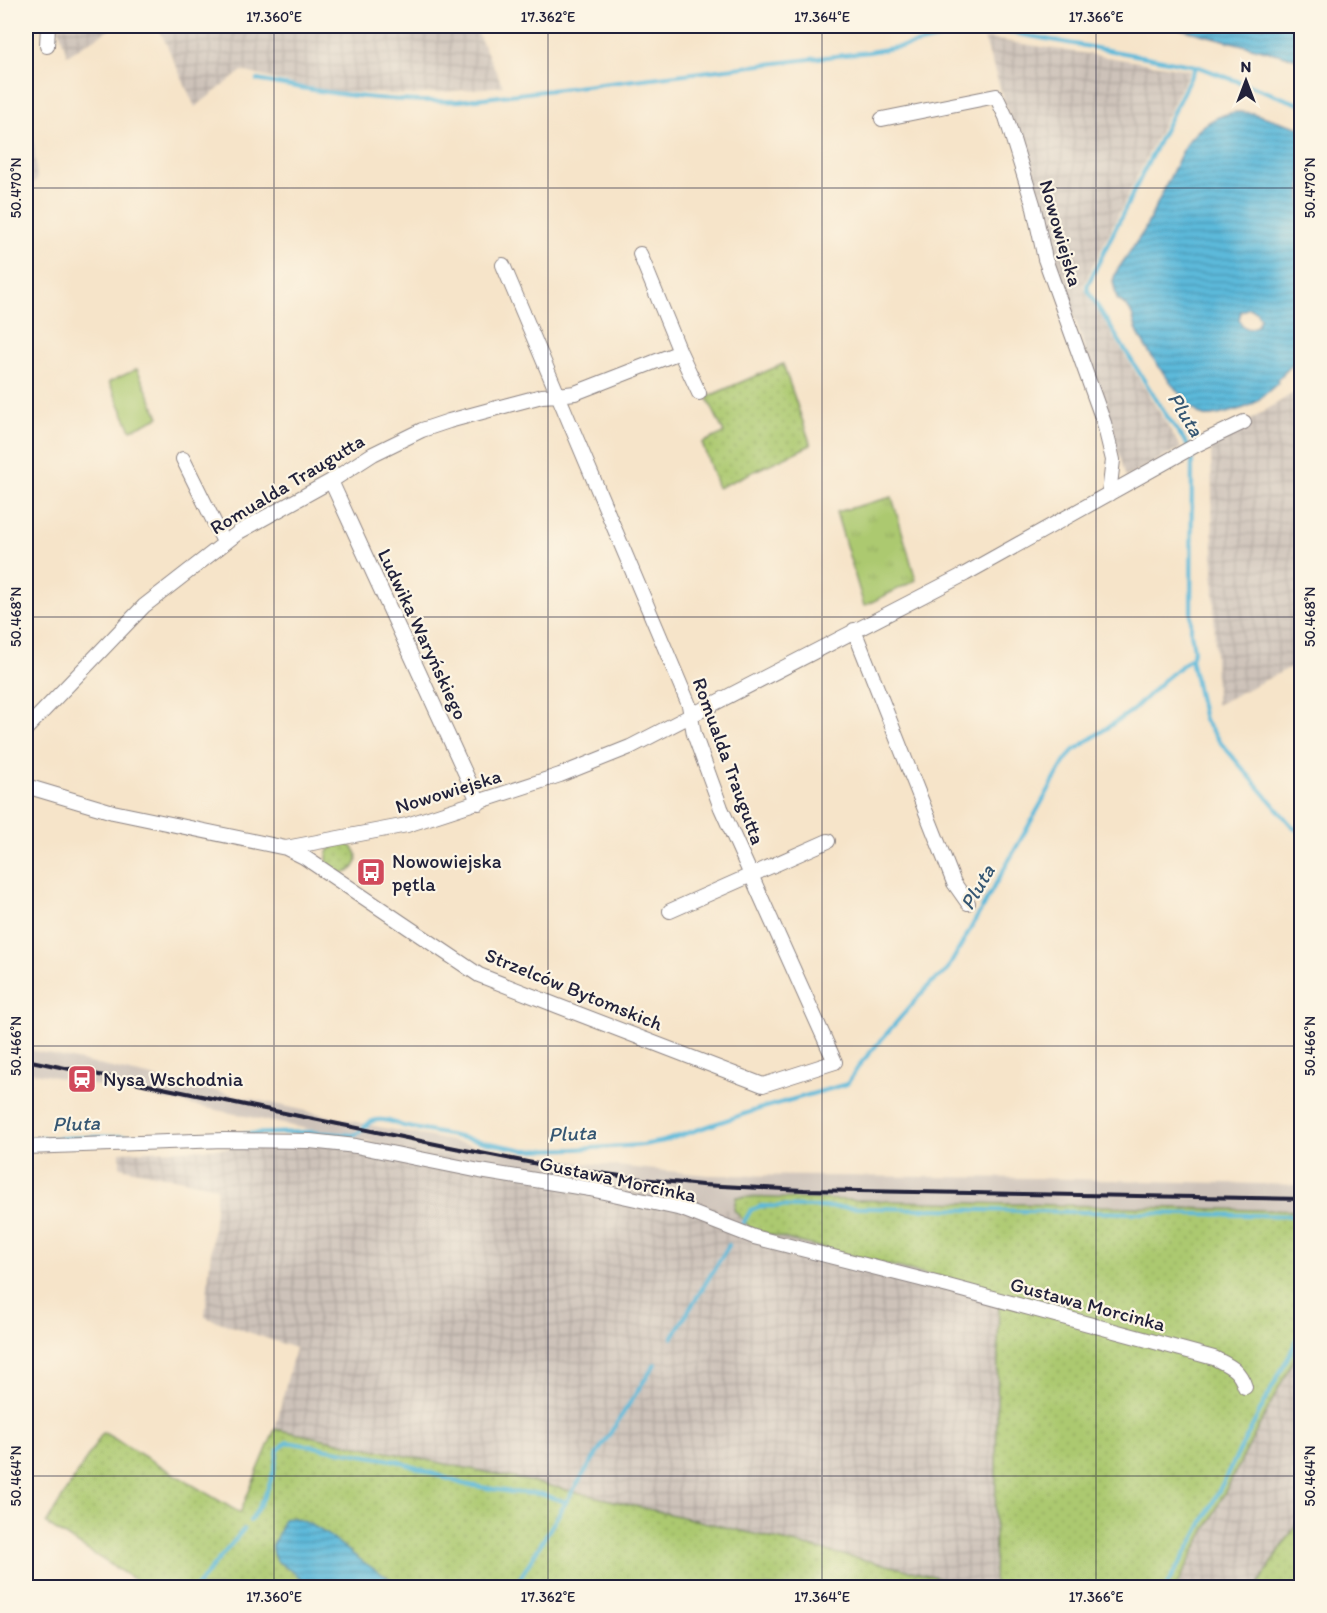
<svg xmlns="http://www.w3.org/2000/svg" width="1327" height="1613" viewBox="0 0 1327 1613" font-family="Itim,sans-serif">
  <style>
    .industrial { fill: url(#industrial-grid) }
    .railway { fill: #cdc2b9 }
    .grass { fill: url(#grass-dots); stroke: #677656; stroke-width: 1.5 }
    .park { fill: url(#park-tufts); stroke: #677656; stroke-width: 1.5 }
    .garden { fill: #acc970; stroke: #677656; stroke-width: 1.5 }
    .water { fill: url(#water-rules); stroke: #3f6e8a; stroke-width: 1.5; fill-rule: evenodd }
    .lines { fill: none; stroke-linecap: round; stroke-linejoin: round }
    .stream { stroke: #5cb9da; stroke-width: 4 }
    .minor-casing { stroke: #8c8382; stroke-width: 16 }
    .minor { stroke: #fff; stroke-width: 14 }
    .rail { stroke: #22223b; stroke-width: 4 }
    .ticks { fill: none; stroke: #22223b; stroke-width: 1.5; stroke-opacity: 0.45 }
    .labels { text-anchor: middle; dominant-baseline: central; stroke-width: 4.5; stroke-linejoin: round; paint-order: stroke }
    .street-label { font-size: 20px; fill: #22223b; stroke: #fcf5e5 }
    .poi-label { font-size: 20px; fill: #22223b; stroke: #fcf5e5; text-anchor: start }
    .water-label { font-size: 21px; font-style: italic; fill: #365773; stroke: #fcf5e5 }
    .neatline { fill: none; stroke: #22223b; stroke-width: 2 }
    .ticks-label { font-size: 15px; text-anchor: middle; fill: #22223b }
  </style>
  <defs>
    <pattern id="industrial-grid" width="8" height="8" patternUnits="userSpaceOnUse" patternTransform="scale(1.5)"><rect width="8" height="8" fill="#cdc2b9"/><path d="M0 4h8M4 0v8" fill="none" stroke="#b0a6a0"/></pattern>
    <pattern id="grass-dots" width="8" height="8" patternUnits="userSpaceOnUse" patternTransform="scale(1.5)"><rect width="8" height="8" fill="#acc970"/><path d="M2 2h.1M6 6h.1" fill="none" stroke="#94ac62" stroke-width="1.8" stroke-linecap="round"/></pattern>
    <pattern id="park-tufts" width="24" height="20" patternUnits="userSpaceOnUse" patternTransform="scale(1.5)"><rect width="24" height="20" fill="#acc970"/><path d="M3 7l-1-3M5 7V3M7 7l1-3M15 17l-1-3M17 17v-4M19 17l1-3" fill="none" stroke="#94ac62"/></pattern>
    <pattern id="water-rules" width="6" height="5" patternUnits="userSpaceOnUse" patternTransform="scale(1.5)"><rect width="6" height="5" fill="#5cb9da"/><path d="M0 2.5h6" fill="none" stroke="#4c96b2"/></pattern>
  </defs>
  <rect width="100%" height="100%" fill="#fcf5e5"/>
  <filter id="ink" filterUnits="userSpaceOnUse"><feTurbulence type="fractalNoise" baseFrequency=".0167" numOctaves="2"/><feDisplacementMap in="SourceGraphic" scale="12" xChannelSelector="R" yChannelSelector="G"/><feConvolveMatrix kernelMatrix="1 2 1 2 8 2 1 2 1" color-interpolation-filters="sRGB"/></filter>
  <filter id="wash" filterUnits="userSpaceOnUse"><feTurbulence type="fractalNoise" baseFrequency=".008" numOctaves="4" result="noise"/><feDisplacementMap in="SourceGraphic" scale="24" xChannelSelector="R" yChannelSelector="G"/><feGaussianBlur stdDeviation="1.35" result="paint"/><feColorMatrix in="noise" values="0 0 0 0 0 0 0 0 0 0 0 0 0 0 0 0 0 1.4 0 .05"/><feComposite in="paint" operator="in"/></filter>
  <g filter="url(#wash)">
    <rect width="100%" height="100%" fill="#f6e4c9"/>
    <path class="industrial" d="M58,26H115L67,55Z
      M158,26H474L503,86L414,95L321,91L242,71L195,107Z
      M984,38L1190,70L1083,286L1181,448L1126,477Z
      M26,70L28,76L37,180L26,189Z
      M1301,388V662L1216,705L1211,445Z
      M376,1143L734,1210L752,1230L999,1293L994,1587H980L529,1481L275,1429L295,1348L205,1317L217,1187L120,1167V1152Z
      M1301,1345V1517L1256,1587L1176,1588Z"/>
    <path class="railway" d="M26,1049L379,1127L545,1159L707,1175L1035,1178L1301,1185V1211L737,1197L734,1210L376,1143L26,1071Z"/>
    <path class="grass" d="M783,364L811,445L718,488L702,443L724,433L707,397Z
      M327 858a15 15 0 1 1 30 0a15 15 0 1 1-30 0Z
      M736,1197L1301,1211V1345L1176,1587H994L999,1293L752,1230L734,1210Z
      M275,1429L529,1481L980,1587H146L46,1524L103,1432L240,1513Z
      M1301,1517V1587H1256Z"/>
    <path class="park" d="M892,497L916,580L864,606L836,512Z"/>
    <path class="garden" d="M137,369L159,417L131,430L109,382Z"/>
    <path class="water" d="M1170,26H1301L1300,39L1301,60Z
      M1238,112L1252,113L1301,128V356L1277,380L1278,383C1270,390 1262,397 1253,404C1246,408 1213,418 1204,416C1189,412 1149,354 1140,337C1131,321 1137,311 1117,299L1113,281L1116,272L1144,231L1186,144C1199,127 1216,114 1238,112ZM1249,308L1256,311L1260,318L1257,326L1249,329L1242,326L1239,319L1241,311Z
      M291,1517C319,1524 342,1547 365,1563C378,1572 392,1580 405,1587H314L277,1561L273,1554L272,1548L284,1519Z"/>
    <g class="lines">
      <path class="stream" d="M989,26L996,30L1196,66
        M257,80C326,93 389,103 459,101L869,52L911,45L990,27
        M1191,659L1204,720L1220,742L1291,825L1302,834
        M242,1134L308,1132L353,1135C361,1133 362,1128 369,1123C379,1116 393,1122 403,1126L525,1150L575,1149L643,1145L664,1141L759,1109L847,1084L861,1063L907,1010L931,983L946,972L1065,761L1073,751L1133,710L1164,680L1191,658L1194,650L1191,633L1192,451L1164,412L1088,291L1087,286L1196,66L1302,105
        M26,1139L211,1134
        M742,1225L751,1210L761,1206L1302,1216
        M672,1338L729,1245
        M250,1521C267,1494 273,1481 278,1450L287,1442L397,1461L463,1484L511,1492L541,1494L566,1502
        M195,1588L244,1529
        M514,1588L574,1489L655,1364
        M1165,1588L1194,1539L1302,1330"/>
    </g>
  </g>
  <g filter="url(#ink)">
    <g class="lines">
      <g class="minor-casing">
        <path id="minor" d="M47,46L48,26
          M882,119L996,96L1006,117L1033,204L1045,259L1104,423L1113,460L1109,494
          M503,265L558,395L575,393L680,352L640,254
          M680,352L699,393
          M183,459L224,542
          M331,481L479,803
          M854,630L954,883L968,903
          M26,729L144,606L239,532L331,481L373,454L422,430L449,421L508,405L542,396L558,395L689,705L694,734L721,808L835,1062L763,1085L558,1006L479,975L304,857L286,848
          M26,786L113,812L286,848L407,825L560,775L630,747L965,574L1198,444L1244,422
          M670,911L828,841
          M26,1147L224,1140L310,1141L356,1146L480,1171L590,1189L682,1209L754,1237L948,1286L1214,1358C1230,1366 1239,1369 1245,1387"/>
      </g>
      <use href="#minor" class="minor"/>
      <path class="rail" d="M26,1060L455,1148L543,1165L642,1179L702,1185L804,1190L1302,1199"/>
    </g>
  </g>
  <path class="ticks" d="M274,26V1588M548,26V1588M822,26V1588M1096,26V1588M26,188H1302M26,617H1302M26,1046H1302M26,1476H1302"/>
  <defs>
    <g id="bus-square" transform="scale(1.5)"><rect x="-9" y="-9" width="18" height="18" rx="4" fill="#d1495b" stroke="#fcf5e5"/><path d="M-5-6H5V4H4V6H2V4H-2V6H-4V4H-5ZM-3.5-4V0h7V-4ZM-3.5 1.2v1.5H-2V1.2ZM2 1.2v1.5H3.5V1.2Z" fill="#fff"/></g>
    <g id="station-square" transform="scale(1.5)"><rect x="-9" y="-9" width="18" height="18" rx="4" fill="#d1495b" stroke="#fcf5e5"/><path d="M-3-6H3Q5-6 5-4V2Q5 4 3 4L4.5 6H3L1.5 4h-3L-3 6H-4.5L-3 4Q-5 4-5 2V-4Q-5-6-3-6ZM-3.5-4v3h7v-3ZM-3.5 1v1.5H-2V1ZM2 1v1.5H3.5V1Z" fill="#fff"/></g>
  </defs>
  <g fill-rule="evenodd">
    <use href="#bus-square" x="371" y="872"/>
    <use href="#station-square" x="82" y="1079"/>
  </g>
  <g class="labels">
    <g class="street-label">
      <text transform="translate(1061 233) rotate(74)">Nowowiejska</text>
      <text transform="translate(287 484) rotate(-31)">Romualda Traugutta</text>
      <text transform="translate(423 634) rotate(65)">Ludwika Waryńskiego</text>
      <text transform="translate(729 761) rotate(70)">Romualda Traugutta</text>
      <text transform="translate(448 791) rotate(-17)">Nowowiejska</text>
      <text transform="translate(574 989) rotate(22)">Strzelców Bytomskich</text>
      <text transform="translate(618 1179) rotate(12)">Gustawa Morcinka</text>
      <text transform="translate(1088 1304) rotate(15)">Gustawa Morcinka</text>
    </g>
    <g class="poi-label">
      <text x="392" y="861">Nowowiejska<tspan x="392" dy="23">pętla</tspan></text>
      <text x="103" y="1079">Nysa Wschodnia</text>
    </g>
    <g class="water-label">
      <text transform="translate(1186 414) rotate(58)">Pluta</text>
      <text transform="translate(977 887) rotate(-60)">Pluta</text>
      <text transform="translate(76 1123) rotate(-2)">Pluta</text>
      <text transform="translate(572 1133) rotate(-3)">Pluta</text>
    </g>
  </g>
  <rect width="1327" height="1613" fill="none" stroke="#fcf5e5" stroke-width="66"/>
  <g transform="translate(1246 81)" stroke="#fcf5e5" stroke-width="4.5" paint-order="stroke">
  <path d="M0-4.5L10 22L0 15L-10 22Z" fill="#22223b"/>
  <text y="-9" font-size="16" font-weight="bold" text-anchor="middle" fill="#22223b">N</text>
  </g>
  <rect x="33" y="33" width="1261" height="1547" class="neatline"/>
  <g class="ticks-label">
    <text x="274" y="22">17.360°E</text>
    <text x="548" y="22">17.362°E</text>
    <text x="822" y="22">17.364°E</text>
    <text x="1096" y="22">17.366°E</text>
    <text transform="translate(16 188) rotate(-90)" y="5">50.470°N</text>
    <text transform="translate(1310 188) rotate(-90)" y="5">50.470°N</text>
    <text transform="translate(16 617) rotate(-90)" y="5">50.468°N</text>
    <text transform="translate(1310 617) rotate(-90)" y="5">50.468°N</text>
    <text transform="translate(16 1046) rotate(-90)" y="5">50.466°N</text>
    <text transform="translate(1310 1046) rotate(-90)" y="5">50.466°N</text>
    <text transform="translate(16 1476) rotate(-90)" y="5">50.464°N</text>
    <text transform="translate(1310 1476) rotate(-90)" y="5">50.464°N</text>
    <text x="274" y="1602">17.360°E</text>
    <text x="548" y="1602">17.362°E</text>
    <text x="822" y="1602">17.364°E</text>
    <text x="1096" y="1602">17.366°E</text>
  </g>
</svg>
